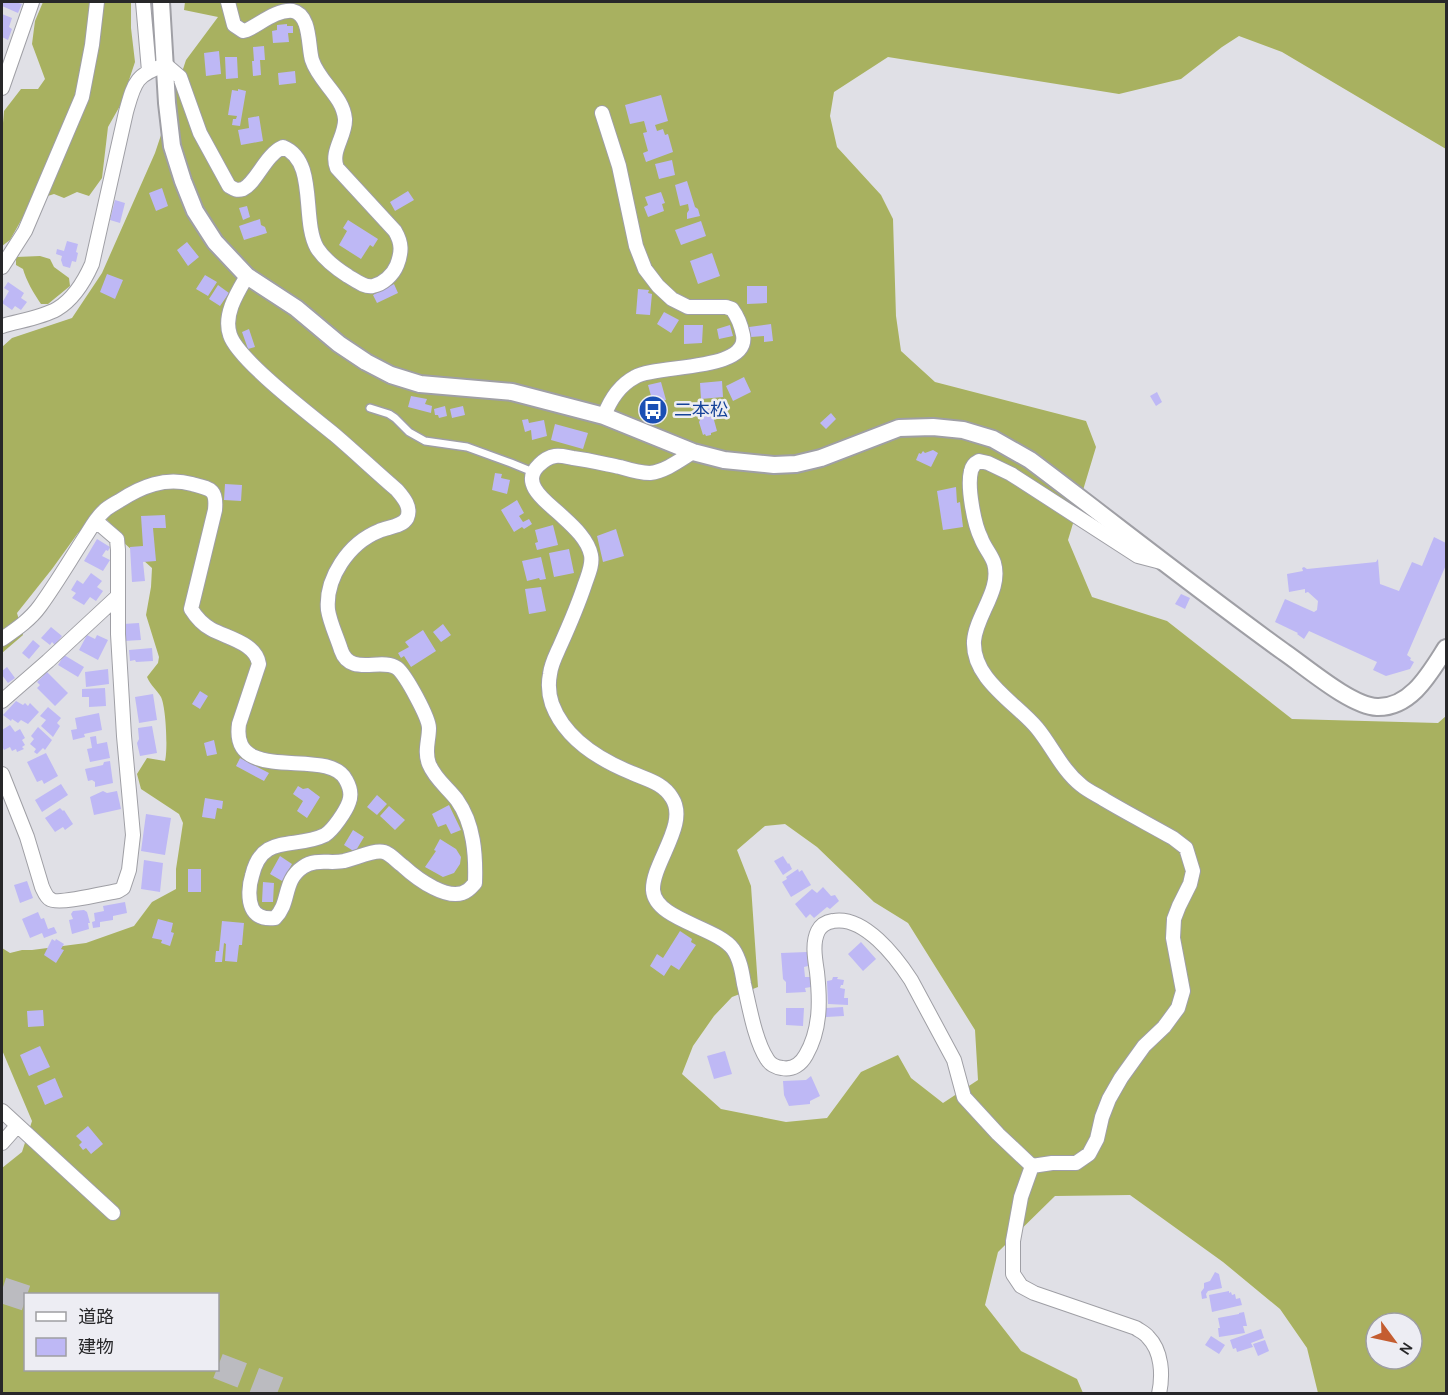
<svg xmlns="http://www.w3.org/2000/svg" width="1448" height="1395" viewBox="0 0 1448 1395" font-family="Karla,'Noto Sans JP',sans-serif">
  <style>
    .forest { fill: #a8b160; fill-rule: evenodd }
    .building { fill: #beb8f5 }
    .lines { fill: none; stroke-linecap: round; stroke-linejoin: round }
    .motorway-tunnel { stroke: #bbbbc0; stroke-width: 26; stroke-dasharray: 26 13; stroke-linecap: butt }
    .service-casing { stroke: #9f9fa5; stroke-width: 10 }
    .minor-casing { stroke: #9f9fa5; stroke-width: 16 }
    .tertiary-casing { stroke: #9f9fa5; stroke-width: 20 }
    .service { stroke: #fff; stroke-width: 7 }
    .minor { stroke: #fff; stroke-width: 14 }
    .tertiary { stroke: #fff; stroke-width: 16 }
    .labels { text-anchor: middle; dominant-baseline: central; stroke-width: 5; stroke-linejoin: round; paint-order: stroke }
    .transit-label { font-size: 18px; fill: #164399; stroke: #ededf3; text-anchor: start }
  </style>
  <rect width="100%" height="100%" fill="#e0e0e6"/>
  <path class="forest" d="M43,2H131V28L135,62L121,104L108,127L102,178L89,196L77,192L64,198L54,194L32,201L10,240L2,246V135L4,111L21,89H38L45,79L32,44L35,21Z
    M185,2H1446V149L1282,52L1239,36L1222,47L1181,79L1119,94L888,57L834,92L830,116L837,147L881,195L893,219L896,316L901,351L935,382L1086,421L1096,447L1068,540L1092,597L1167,621L1292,719L1438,723L1446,716V1393H1318L1307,1348L1280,1309L1223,1262L1130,1195L1055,1196L998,1252L985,1305L1021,1351L1077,1379L1083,1393H2V1168L22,1152L32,1121L2,1050V948L10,953L22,950H32L86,943L134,926L152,902L176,889V869L183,823L179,814L141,789L137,774L147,758L165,761C168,750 166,707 161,697C157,690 151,686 147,677L158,663L159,657L146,615L151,587L152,568L123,542L114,527L106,519L78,533L52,569L17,613L23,635L2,653V347L12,338L72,318L102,273L155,153L186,60L218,17L184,10ZM785,824L817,847L874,902L908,923L975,1030L978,1080L943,1103L911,1078L898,1055L861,1072L827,1118L786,1122L721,1109L682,1074L693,1046L714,1016L732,997L758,987L751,886L737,850L765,826ZM26,1294H218V1370H26ZM1376,1323H1412V1359H1376Z
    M40,256L50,259L54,267L69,278L70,286L48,304H41C34,294 26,280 23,269L16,265V257Z"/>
  <path class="building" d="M2,2H15L22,4L18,13L2,6Z
    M2,14L12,18L9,27L12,29L8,40L2,37Z
    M287,24V26H293V33H288L289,42L273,43L272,31L277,30V25Z
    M264,46L265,60H260L261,75L253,76L252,61H254L253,47Z
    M219,51L221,74L206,76L204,53Z
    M225,57H237L238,78L226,79Z
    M295,71L296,83L279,85L278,73Z
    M238,89L246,91L240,126L232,125L233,119H236L237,116L228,115L232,90L238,91Z
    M661,95L668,121L655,125L657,131L663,129L665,135L668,134L673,152L646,162L643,153L648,151L643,133L647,132L644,121L630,124L625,105Z
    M259,116L263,141L241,145L238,130L249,128L248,118Z
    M672,160L675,175L659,179L655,164Z
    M687,181L695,207L698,209L700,216L687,219V213L689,210L688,204L680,206L675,185Z
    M162,188L168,206L156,211L149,193Z
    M408,191L414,200L395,211L390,202Z
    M661,192L665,203L662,204L664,211L648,217L644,207L648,205L645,197Z
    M115,200L125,203L120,223L110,220Z
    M247,206L250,217L243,220L239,208Z
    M260,219L261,225L265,227L267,233L244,240L239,226Z
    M348,220L378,239L373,247L370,245L361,259L339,245L347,231L343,228Z
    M701,221L706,236L681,245L675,230Z
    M67,241L78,244L76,252L78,253L76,262L72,261L70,268L63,266L61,260L62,256L56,254L57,249L64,251Z
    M187,242L199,257L188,266L177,250Z
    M712,253L720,276L698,284L690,261Z
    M107,274L123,280L115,299L100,292Z
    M205,275L217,282L208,296L196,289Z
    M8,282L24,293L21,298L27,302L21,310L15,306L12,310L2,303L9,291L4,288Z
    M394,284L398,293L377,303L373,295Z
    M218,285L229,293L220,306L209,299Z
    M747,286H767V303L747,304Z
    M638,289L649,290L648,293L652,294L650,315L636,314Z
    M664,312L679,320L671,333L657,324Z
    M771,324L773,341L764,342V336L751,337L749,327Z
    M684,325H703L702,343L684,344Z
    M730,325L733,336L719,339L717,329Z
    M249,329L255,347L248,349L242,332Z
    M744,377L751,392L733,401L726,386Z
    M722,381L723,397L701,399L700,383Z
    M661,382L666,400L653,403L648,385Z
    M1157,392L1162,402L1156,406L1150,396Z
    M411,396L427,399L425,404L432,406L431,413L408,407Z
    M712,402L714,413V420L717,431L711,433V435L706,436L705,434L703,435L699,422L701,418L698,406Z
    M445,406L447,416L439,418L438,415H435L434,409Z
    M463,406L465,415L452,418L450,409Z
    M831,413L836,419L826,429L820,423Z
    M528,419L529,423L544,420L547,436L532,440L531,430L525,432L522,420Z
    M555,424L588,433L583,449L551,440Z
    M933,450L938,453L931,467L916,460L919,453L921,454L923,451L925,453Z
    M495,473L502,474L501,478L510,480L507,494L492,490Z
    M225,484L242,485L241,501L224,500Z
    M956,487L957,503L960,502L963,527L943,530L937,491Z
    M517,500L524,513L519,516L523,522L529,519L532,524L524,529L522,527L514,532L501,510Z
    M165,515L166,528H153L156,561L143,562L145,581L132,582L130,547L143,546L141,516Z
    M553,525L558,545L537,550L535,543L538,542L535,530Z
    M616,529L624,556L603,562L597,536Z
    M1434,537L1446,543V565L1407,655L1411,658L1410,660L1414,662L1410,669L1386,676L1373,670L1377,662L1309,631L1304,639L1297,634L1298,633L1275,622L1285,599L1314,612L1317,610L1318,601L1308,592L1305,593V589L1289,592L1287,574L1303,571L1302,568L1304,567L1307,569L1376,562L1378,559L1380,584L1399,591L1412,562L1422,566Z
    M97,539L110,547L108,551L106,550L102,556L110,560L103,571L84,561Z
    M569,549L574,573L554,577L549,553Z
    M541,557L546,579L540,580L539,578L527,581L522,561Z
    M91,573L102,581L97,587L103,591L96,601L90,597L84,605L72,598L76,593L71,590L77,580L83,584Z
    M541,587L546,611L529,614L525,589Z
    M1181,594L1190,598L1185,609L1175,604Z
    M139,623L141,640L124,641L123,624Z
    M443,624L451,635L441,642L433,632Z
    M51,627L62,636L55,645L52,642L50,645L41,638Z
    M423,630L436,651L411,667L404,656L401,658L398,653L409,647L405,642Z
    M87,635L95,639L97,635L108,640L98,660L79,650Z
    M33,640L40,646L29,659L22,653Z
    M152,648L153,661L136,662L135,660L130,661L129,650Z
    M64,655L84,667L78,677L58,665Z
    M7,667L15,678L8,683L2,675V671Z
    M108,669L109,684L86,687L85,672Z
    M47,672L68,693L55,706L37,688L40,685L37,682Z
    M105,688L106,706L89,707V697H82V689Z
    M200,691L208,696L200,709L192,704Z
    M153,694L157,720L139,723L135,697Z
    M16,701L23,705L25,703L28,706L30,703L39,712L28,724L21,720L18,723L12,719L11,721L3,715Z
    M48,707L61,718L57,723L60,726L53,737L41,726L46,720L40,716Z
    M99,713L102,730L84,734L85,737L73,740L71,730L77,729L75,718Z
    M10,725L15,732L20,729L25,738L22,740L25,745L22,747L24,749L17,752L16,749L12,751L10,747L4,750L2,746V730Z
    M152,726L157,753L140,756L137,743L139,739L138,728Z
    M38,727L52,740L45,750L43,748L37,754L34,752L36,749L30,744L34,739L31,736Z
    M96,736L97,744L107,742L110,758L90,762L87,749L92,748L90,737Z
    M214,740L217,754L207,756L204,743Z
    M46,753L58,776L44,784L42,780L37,782L27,762Z
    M240,758L269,773L264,781L236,766Z
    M110,761L113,783L95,787V782L92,780L88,781L85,769L103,765L104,762Z
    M61,784L68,795L42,812L35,800Z
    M298,786L303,789L308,788L320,797L307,818L297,811L303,801L293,794Z
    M103,791L107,793L117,791L121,809L94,815L90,797Z
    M377,795L387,804L377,815L367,807Z
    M205,798L223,801L222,809L217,808L215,819L202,817Z
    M449,805L461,830L451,834L446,824L438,827L432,814Z
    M389,806L405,820L395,830L380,816Z
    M60,808L63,811L64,810L73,824L65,830L63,827L55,832L45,818Z
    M146,814L171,818L165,855L141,851Z
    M353,830L364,837L355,852L344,845Z
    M440,839L456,849L461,857L460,864L454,873L443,877L425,867L436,851L434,850Z
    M280,856L292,864L282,881L270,874Z
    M783,856L788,864L789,863L792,869L783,875L774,861Z
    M144,860L163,863L160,892L141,889Z
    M188,869H201V892H188Z
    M798,869L799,872L802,870L811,885L791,897L782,882L787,879L786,877Z
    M27,881L33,898L20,903L14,885Z
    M263,882L274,883L273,902H262Z
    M823,887L831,896L835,895L839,901L830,909L827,907L814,918L810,914L806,918L795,904L812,889L817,893Z
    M125,902L127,913L113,916V920L100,922V927L93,928L92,922L95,921L94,913L104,911L103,906Z
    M84,910L87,912L90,923H88L89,929L72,934L69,920L73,919L71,914L73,911Z
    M38,912L41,919L44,918L48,929L54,927L57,933L44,938L42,933L30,938L22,919Z
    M158,919L173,923L171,932L174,933L170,946L161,943L162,940L152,938Z
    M222,921L244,923L242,945H239L237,962L225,961L226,944L224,943L222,962H215L216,951H219Z
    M680,931L692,939L691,942L696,945L679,970L671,965L664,976L650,966L657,954L663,958Z
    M52,939L55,941L56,939L64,944L61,949L64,950L56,963L44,955Z
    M861,942L876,959L863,971L848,954Z
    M807,952L808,966L804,967L805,977H811V987L805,988L806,992L786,993V982L783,979L781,953Z
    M833,977H838L837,979L844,980L843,985H841L840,988L845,989L844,998H848V1005L828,1004L827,981L832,980Z
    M843,1007L844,1016L826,1017V1008Z
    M786,1008H804L803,1026L786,1025Z
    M43,1010L44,1026L28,1027L27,1011Z
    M40,1046L50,1067L29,1076L20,1055Z
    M725,1051L732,1074L714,1079L707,1056Z
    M811,1076L820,1096L810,1101V1104L789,1106L784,1095L783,1081L806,1080Z
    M55,1078L63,1097L45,1105L37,1086Z
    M88,1126L103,1144L91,1154L86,1148L83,1150L79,1145L82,1142L76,1136Z
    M1215,1272L1219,1274L1222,1288L1208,1291L1206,1294L1207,1298L1202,1299L1201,1292L1204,1288V1283L1210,1281Z
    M1229,1291V1293L1231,1292L1232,1295L1235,1294L1236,1299L1240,1298L1242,1305L1212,1312L1209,1295Z
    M1244,1312L1247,1326H1243L1245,1333L1219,1337L1218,1328H1220L1218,1318L1239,1314V1313Z
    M1261,1329L1264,1338L1251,1343L1253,1347L1237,1352L1236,1348L1233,1349L1230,1340Z
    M1211,1336L1225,1345L1219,1354L1205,1345Z
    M1265,1340L1269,1351L1258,1356L1253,1344Z"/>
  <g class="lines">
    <path class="motorway-tunnel" d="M2,1290L26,1298
      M218,1366L290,1394"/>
    <g class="service-casing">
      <path id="service" d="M370,408L389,414L395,418L409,432L425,441L467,447L511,463L533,472"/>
    </g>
    <g class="minor-casing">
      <path id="minor" d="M143,2L149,71
        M2,88L32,2
        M602,113L619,166L636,246L645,269L658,286L672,299L688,307H726L732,309C738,317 741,325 743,335C750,372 656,364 635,377C620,385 610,400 604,416
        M2,267L25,231L82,97L92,45L97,2
        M2,326C18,321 41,318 57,309C74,299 84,282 92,264L126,112C134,84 135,74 166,65L180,77L200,133L229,186C234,189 237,191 243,189C257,182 265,155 283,147C318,161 301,220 317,248C324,259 337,269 348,276C355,280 365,288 373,286C383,284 393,275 397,265C402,252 402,243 395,231L337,168C330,151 346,136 345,119C343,96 319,82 312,60C308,47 311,15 293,11C277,9 260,24 247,30L243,31L234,25L228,2
        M693,452C680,460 666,471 650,473C640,473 630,470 620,467C605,464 589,460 573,458C567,457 561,455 555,456C549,457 543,461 539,465C518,485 550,504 563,517C574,527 588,540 591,555C593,565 588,575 585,584C578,605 569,626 560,646C556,655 551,664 550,674C548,684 549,695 552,704C565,739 600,760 632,773C648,780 663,783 672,798C689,824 652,863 653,890C655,920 717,927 733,949C740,959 742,972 744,984C749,1005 755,1041 767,1059C770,1064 775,1067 782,1068C793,1070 801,1064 806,1055C821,1029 820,1000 817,972C815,959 812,943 818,931C821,925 827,922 833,921C864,915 896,957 911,980L954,1060L964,1097L998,1134L1032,1166
        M2,639C15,630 30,620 40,606C56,584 70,560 85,537C91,528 96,518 104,511C108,507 114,504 119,501C142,486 165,477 192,484C211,489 217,489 215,510L191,609C196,617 202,624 211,629C227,638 256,643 259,664L239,724C230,787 329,745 346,780C350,787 352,794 349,802C346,811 333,830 325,835C295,850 262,832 252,876C249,885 248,899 252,908C256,917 265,919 275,918C291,902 282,881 303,867C316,858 330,864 344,861C355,859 374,849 384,852C391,854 397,862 403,866C416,878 450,904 468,890C471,888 473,885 475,883C476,855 474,824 457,800C448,788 435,779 429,764C424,751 429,741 429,728C429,718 406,675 397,668C381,657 350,677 341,650C337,637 330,623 328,610C325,578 349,543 379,531C387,527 402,527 407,518C412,507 403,497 397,490C376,472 356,453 335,435C312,416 238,360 230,335C223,315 237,293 247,276
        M2,701L48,661L117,597
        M2,774L27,837L42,887C44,891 46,897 50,899C57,905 106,893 118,891L123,888L129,870L133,835L124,736L118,634V550L117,539L96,521
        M2,1111L113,1213
        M2,1143L17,1126
        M1032,1166L1052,1163H1076L1089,1154L1097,1139L1102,1117L1109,1099L1121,1078L1144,1046L1164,1027L1178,1008L1183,991L1173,938L1174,919L1179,906L1190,884L1193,871L1186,848L1173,838C1150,825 1127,813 1105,800C1097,795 1088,791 1081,785C1062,770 1052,746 1037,728C1016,703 972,679 974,641C976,615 1002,590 994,563C991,554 984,547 981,538C974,524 967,487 971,471C972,466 975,463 979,461L988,463L1011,474L1138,556L1161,562
        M1032,1166L1021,1197L1013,1241V1274L1021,1286L1034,1293L1136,1328C1140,1331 1145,1333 1148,1337C1162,1351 1163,1375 1159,1394"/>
    </g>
    <g class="tertiary-casing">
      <path id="tertiary" d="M161,2L167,103L172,146L183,181L195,211L215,242L247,276L296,308L339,344L366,362L391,375L420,384L512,392L604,416L693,452L724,460L774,465L796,464L821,458L899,428L933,427L963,430L993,439L1030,460C1115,524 1198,590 1284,652C1306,667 1351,706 1377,707C1411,708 1430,673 1446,648"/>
    </g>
    <use href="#service" class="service"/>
    <use href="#minor" class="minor"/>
    <use href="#tertiary" class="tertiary"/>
  </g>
  <defs>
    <g id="bus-disc" transform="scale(1.5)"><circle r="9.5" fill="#1a4fb4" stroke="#ededf3"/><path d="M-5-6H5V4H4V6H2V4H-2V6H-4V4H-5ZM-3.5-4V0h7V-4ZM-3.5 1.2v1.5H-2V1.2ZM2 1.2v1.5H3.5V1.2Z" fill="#fff"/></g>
  </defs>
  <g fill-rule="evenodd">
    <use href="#bus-disc" x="653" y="410"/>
  </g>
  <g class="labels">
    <g class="transit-label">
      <text x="674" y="410">二本松</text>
    </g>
  </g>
  <rect width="1448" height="1395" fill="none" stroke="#272729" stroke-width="6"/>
  <rect x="24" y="1293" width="195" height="78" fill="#ededf3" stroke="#9e9ea2" stroke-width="1.5"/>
  <rect x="36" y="1312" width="30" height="9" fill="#ffffff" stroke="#9e9ea2" stroke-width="1.5"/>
  <text x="78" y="1323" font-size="18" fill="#272729">道路</text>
  <rect x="36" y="1338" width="30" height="18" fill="#beb8f5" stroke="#9e9ea2" stroke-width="1.5"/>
  <text x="78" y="1353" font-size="18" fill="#272729">建物</text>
  <g transform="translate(1394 1341) rotate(123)"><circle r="28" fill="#ededf3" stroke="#9e9ea2" stroke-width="1.5"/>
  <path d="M0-4.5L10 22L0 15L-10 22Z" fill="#c45d30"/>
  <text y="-9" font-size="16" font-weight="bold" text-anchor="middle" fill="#272729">N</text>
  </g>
</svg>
